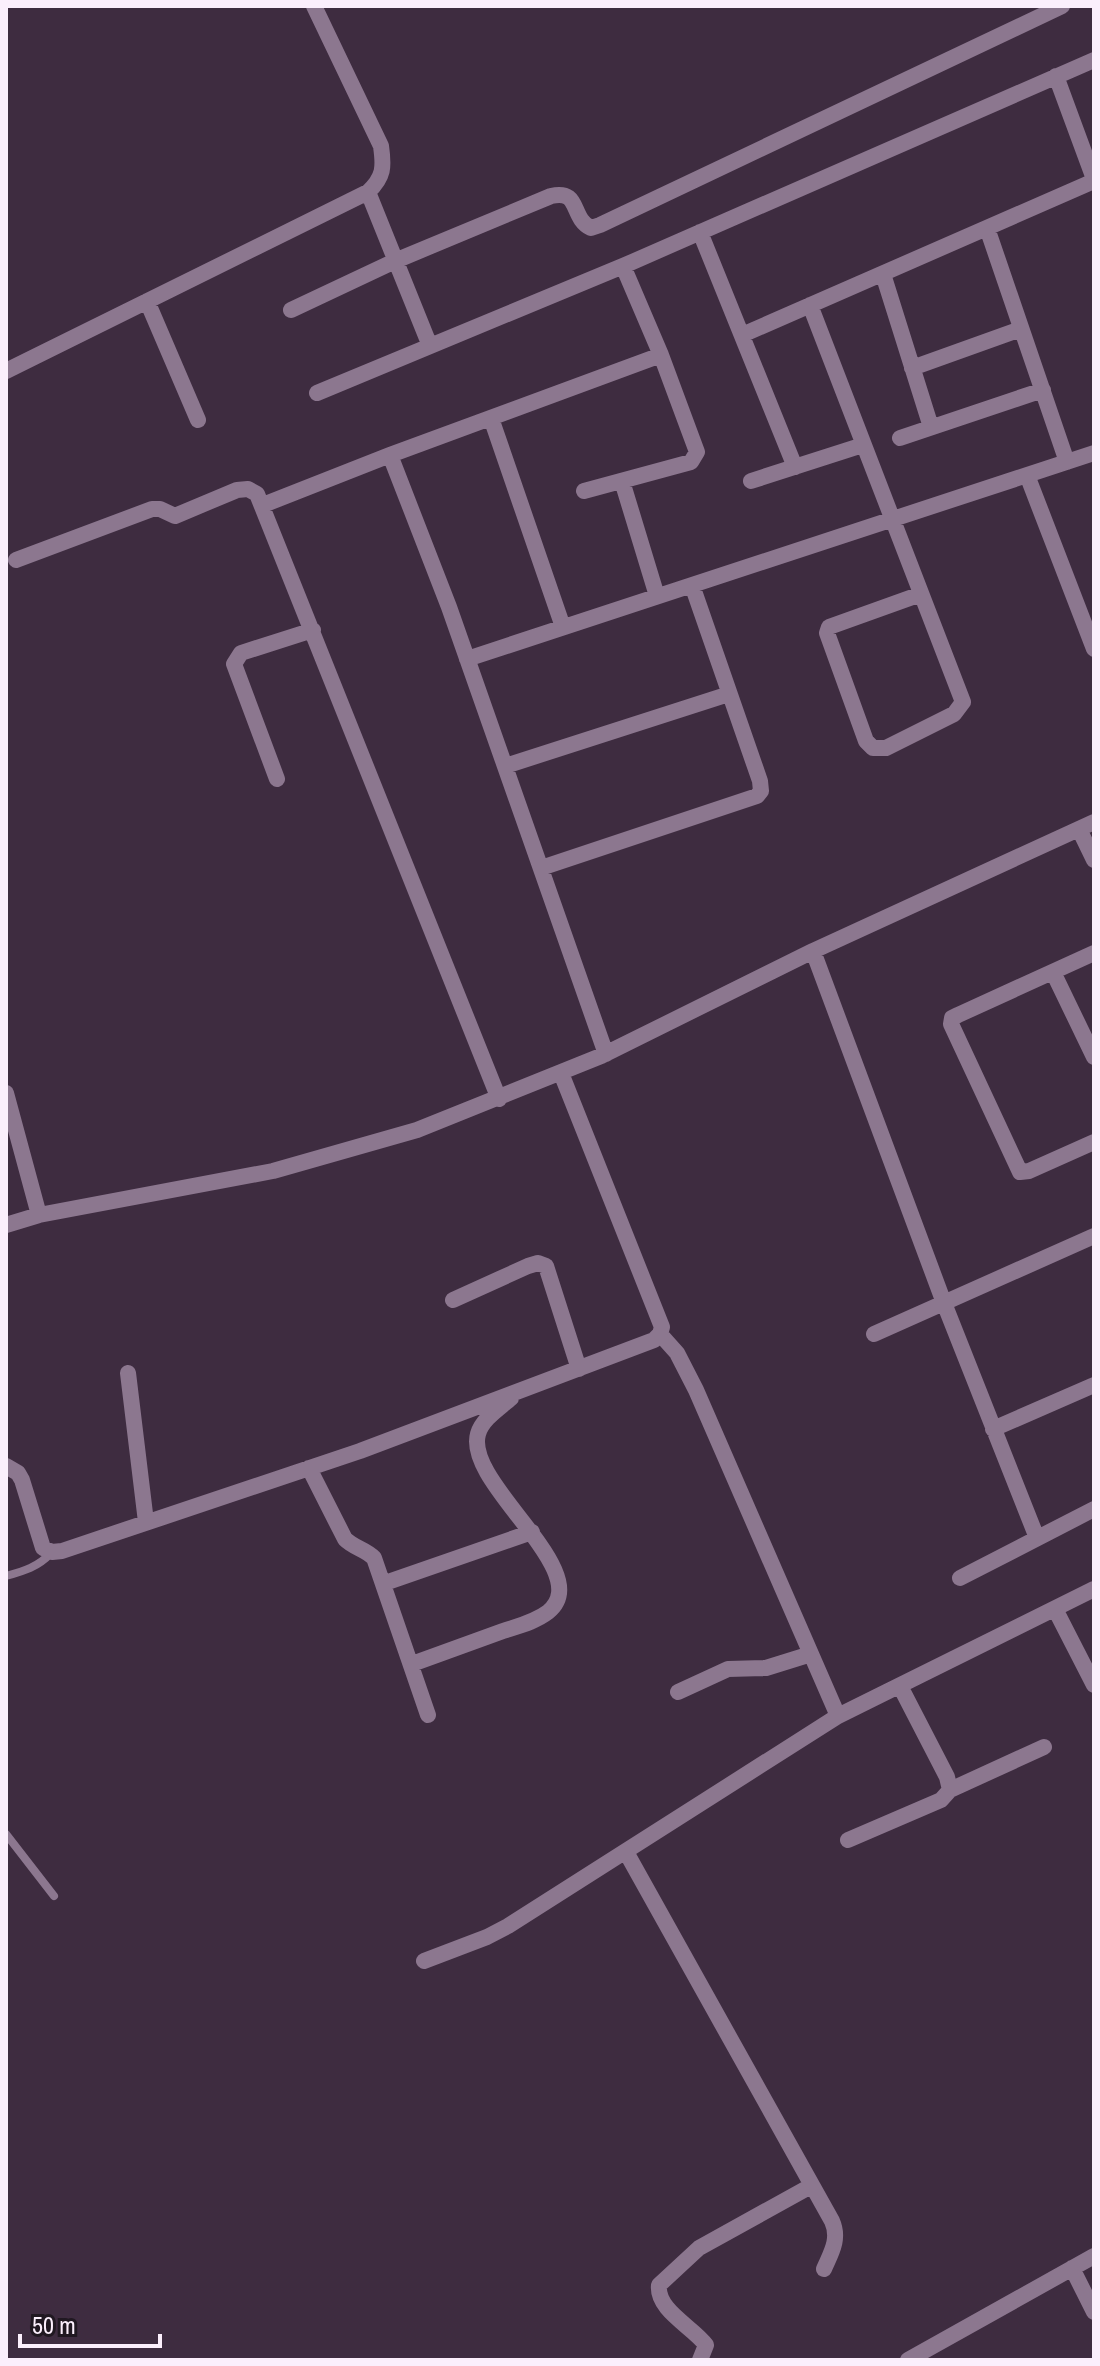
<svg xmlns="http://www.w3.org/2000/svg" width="1100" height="2366" viewBox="0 0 1100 2366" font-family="'Archivo Narrow',sans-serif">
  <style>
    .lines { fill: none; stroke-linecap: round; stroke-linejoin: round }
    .lane { stroke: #8c778f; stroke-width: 8 }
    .street { stroke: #8c778f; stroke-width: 16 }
  </style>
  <rect width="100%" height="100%" fill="#3e2c40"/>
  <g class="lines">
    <path class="lane" d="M6,1576C24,1571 38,1567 51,1553
      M6,1834L54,1896"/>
    <path class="street" d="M1056,76L1094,179
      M368,192L430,346
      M987,228L1067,462
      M700,232L795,467
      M883,274L931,427
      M147,301L198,420
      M810,305L963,702L954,714L886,748H873L866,741L827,633L829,627L921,594
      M291,310L395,261L551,196C581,189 570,218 591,228L600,225L1062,6
      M742,335L1094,181
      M912,368L1021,329
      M6,371L368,192C384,177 384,167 381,146L314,6
      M317,393L623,266L1094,60
      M491,418L563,627
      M900,438L1043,390
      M390,455L449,607L606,1054
      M1027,475L1094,649
      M622,481L657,596
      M751,481L863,445
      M584,491L691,462L697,452L661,355L623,266
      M263,505L390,455L661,355
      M16,560L152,509H160L175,516L237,490L248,489L257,494L499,1099
      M467,659L1094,453
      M505,766L729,694
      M277,779L234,664L241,653L313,630
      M1079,829L1094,860
      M541,868L757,796L761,791L760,781L692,585
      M813,951L944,1303L1037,1538
      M1094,953L958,1015L952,1018L951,1024L1020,1172L1029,1171L1094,1142
      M1053,972L1094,1057
      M6,1093L39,1215
      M6,1225L39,1215L273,1171L417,1130L601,1056L813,951L1094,822
      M453,1300L528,1266L538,1263L546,1266L579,1369
      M660,1334L677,1353L696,1390L838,1716
      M874,1334L1094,1236
      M128,1373L146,1522
      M993,1429L1094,1385
      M6,1466L18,1473L22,1480L43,1548L52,1552L62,1551L360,1451L654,1340L660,1334L662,1327L561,1073
      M309,1468L345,1539C354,1548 365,1549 374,1558L428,1715
      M960,1578L1094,1509
      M385,1583L532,1532
      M1055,1609L1094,1685
      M412,1664C442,1653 473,1642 503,1631C518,1626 535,1622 548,1612C598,1572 464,1484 478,1434C482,1419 500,1408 511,1398
      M678,1692L728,1669L766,1668L811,1654
      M950,1790L1044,1747
      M848,1840L941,1800L950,1790L947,1777L900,1686
      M626,1852L832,2221C840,2239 831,2253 824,2269
      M424,1961L487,1937L508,1926L838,1716L1094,1589
      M1072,2268L1094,2312
      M700,2360L706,2345C693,2327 656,2310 659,2285L699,2248L811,2186
      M908,2360L1094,2256"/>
  </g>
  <rect width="1100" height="2366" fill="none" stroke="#fbeffc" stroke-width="16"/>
  <path d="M20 2334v12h140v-12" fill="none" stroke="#fbeffc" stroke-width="4"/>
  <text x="32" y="2334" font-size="24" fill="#fbeffc" stroke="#201821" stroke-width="6" paint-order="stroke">50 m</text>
</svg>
